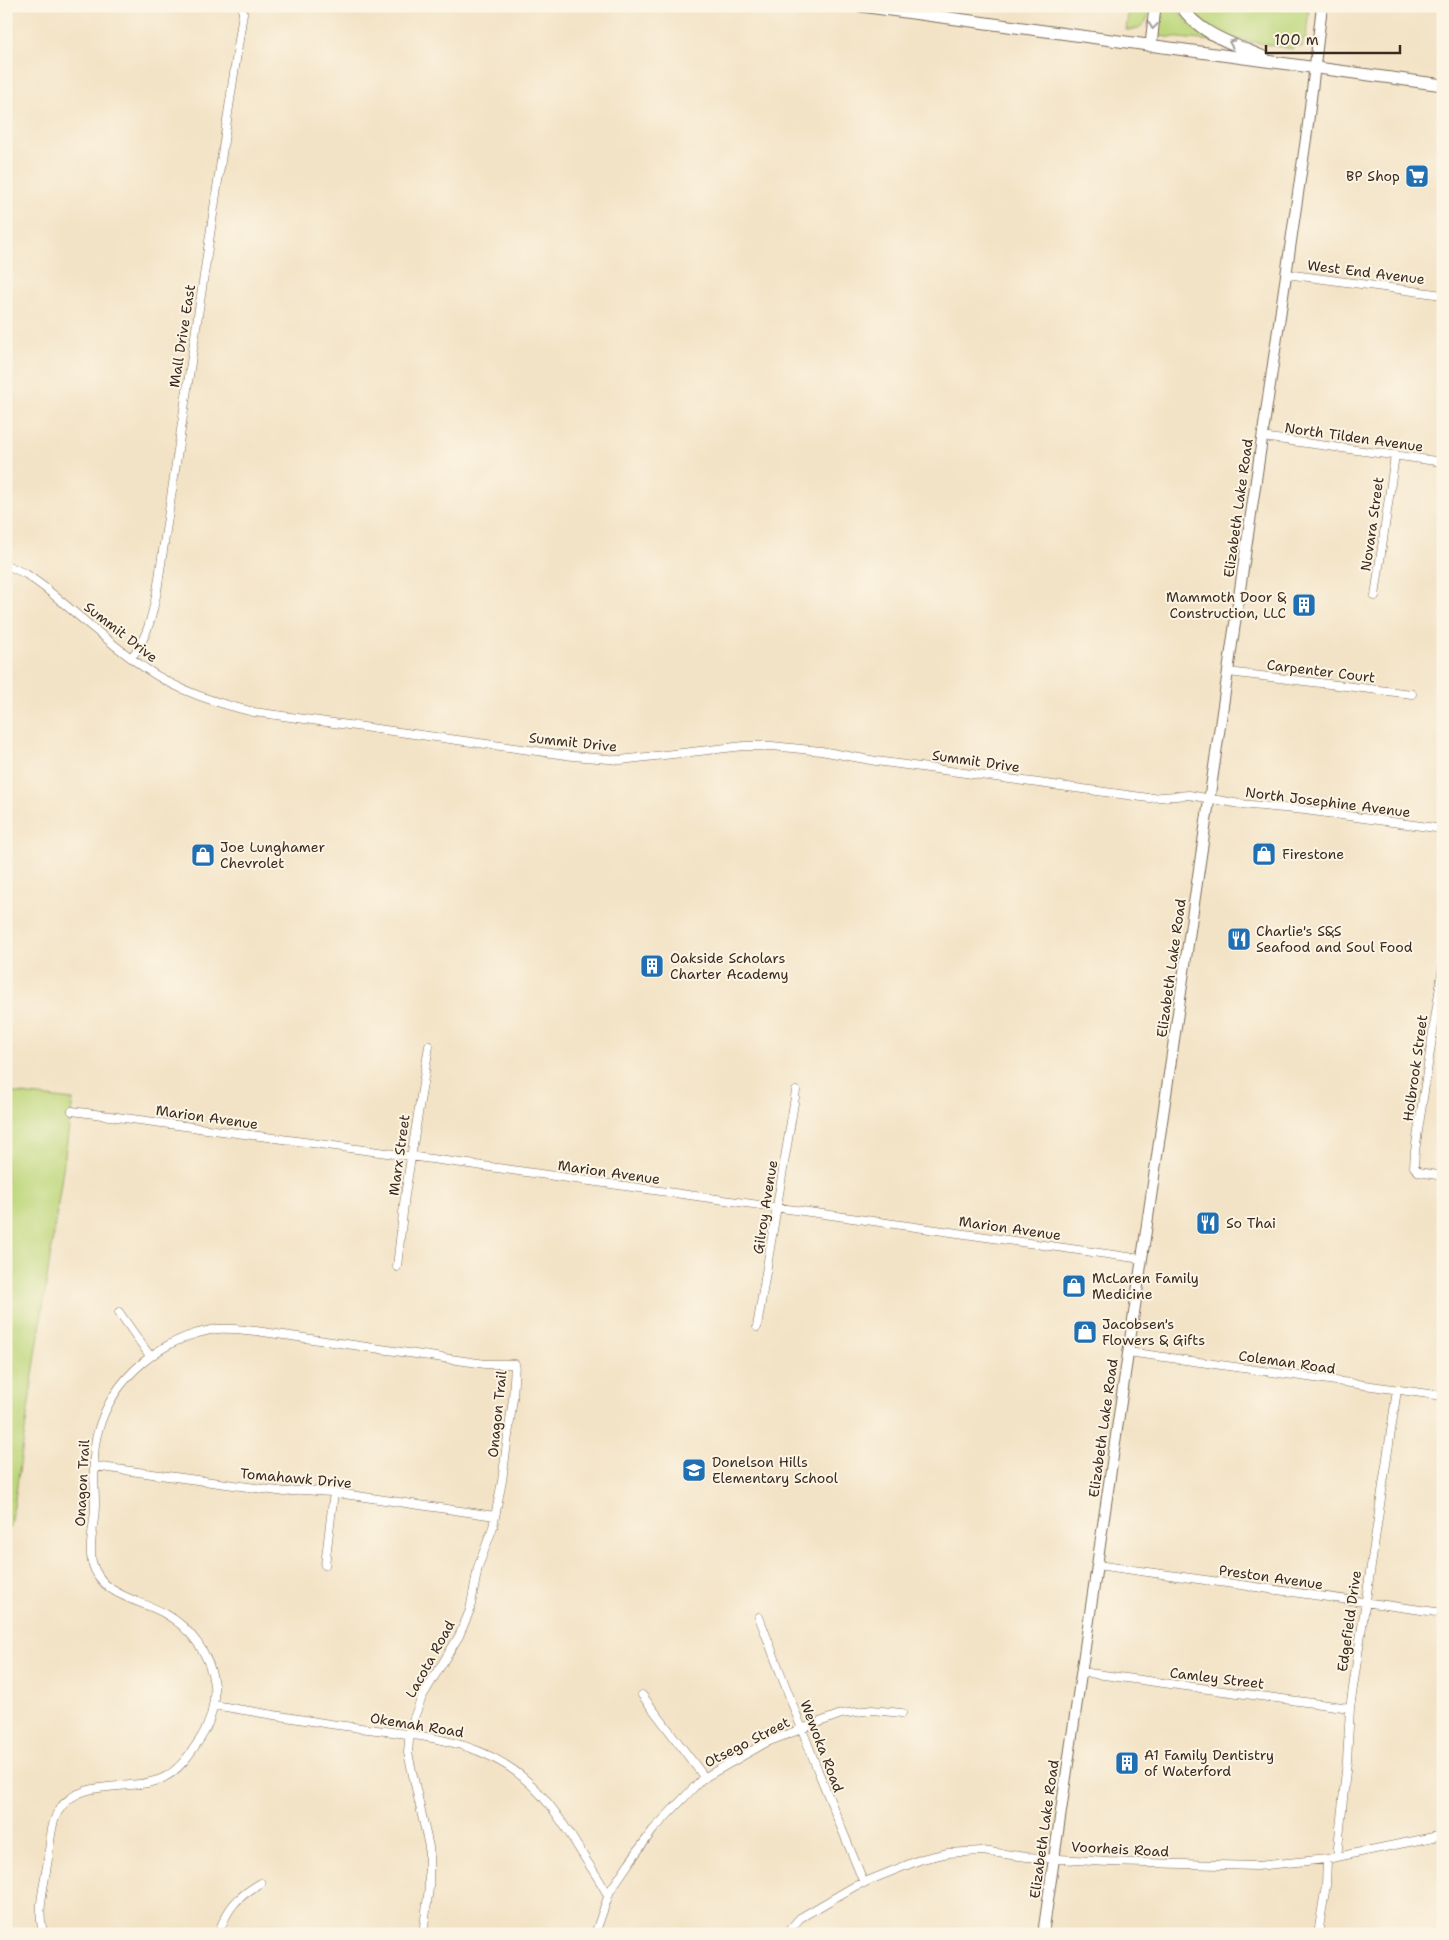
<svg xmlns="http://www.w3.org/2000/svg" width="1449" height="1940" viewBox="0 0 1449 1940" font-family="'Shantell Sans',sans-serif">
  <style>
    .green { fill: #bed77c; stroke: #7c804d }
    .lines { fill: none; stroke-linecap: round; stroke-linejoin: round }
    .minor-casing { stroke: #7b6b59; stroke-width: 9 }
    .secondary-casing { stroke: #7b6b59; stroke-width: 12 }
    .primary-casing { stroke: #7b6b59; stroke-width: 13 }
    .minor { stroke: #fff; stroke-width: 8 }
    .secondary { stroke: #fff; stroke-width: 10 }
    .primary { stroke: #fff; stroke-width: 11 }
    .oneway { stroke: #a79f9a }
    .labels { text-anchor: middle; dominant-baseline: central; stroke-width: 4; stroke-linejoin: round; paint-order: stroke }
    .poi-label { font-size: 14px; fill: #3b2a1e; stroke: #fcf5e5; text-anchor: start }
    .street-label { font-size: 14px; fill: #3b2a1e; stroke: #fcf5e5 }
  </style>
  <rect width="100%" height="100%" fill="#fcf5e5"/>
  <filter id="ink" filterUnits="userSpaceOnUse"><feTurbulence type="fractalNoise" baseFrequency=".02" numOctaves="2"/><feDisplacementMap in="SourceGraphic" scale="10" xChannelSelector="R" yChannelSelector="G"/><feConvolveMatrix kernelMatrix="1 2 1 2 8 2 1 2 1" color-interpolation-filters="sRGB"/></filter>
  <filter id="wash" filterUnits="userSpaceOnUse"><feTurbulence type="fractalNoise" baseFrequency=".0096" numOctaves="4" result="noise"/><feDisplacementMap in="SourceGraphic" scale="20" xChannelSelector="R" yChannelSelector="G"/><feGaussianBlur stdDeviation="1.12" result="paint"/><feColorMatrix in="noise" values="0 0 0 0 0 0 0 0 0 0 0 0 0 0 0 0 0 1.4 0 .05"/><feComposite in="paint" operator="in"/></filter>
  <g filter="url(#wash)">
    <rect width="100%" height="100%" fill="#f3e3c6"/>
    <path class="green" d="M1129,6H1152C1148,21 1142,31 1126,30Z
      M1159,6H1176C1185,22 1197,32 1212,41L1158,36Z
      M1185,6H1309L1306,39L1303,38L1302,47L1294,46L1293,49L1229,38L1218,35Z
      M6,1092L73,1100L11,1527H6Z"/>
  </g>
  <g filter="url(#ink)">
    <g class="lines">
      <g class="minor-casing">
        <path id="minor" d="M1286,274L1443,295
          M1262,437L1443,462
          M6,565L26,574L44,587C77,614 110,644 145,668C178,691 216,703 254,712L573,756L620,760L744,746H772L821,751L876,761L1149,798L1189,795L1240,804L1305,810L1443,829
          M1375,596L1395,455
          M131,658C148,637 152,616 157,591L243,13L242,6
          M1228,672L1412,694
          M1443,966L1415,1151L1414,1167L1419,1172L1443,1176
          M72,1111L469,1164L1142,1259
          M397,1267L405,1195L429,1046
          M119,1312L150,1356
          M757,1327L796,1091
          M1128,1352L1443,1396
          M94,1466L285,1492L304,1490L330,1492L495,1516
          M325,1565L334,1492
          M1097,1565L1443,1613
          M759,1617L818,1771L864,1883
          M1081,1672L1350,1708
          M642,1695L705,1778
          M213,1705C257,1712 301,1720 345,1726C399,1734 459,1735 506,1765C543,1788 564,1824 586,1860C594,1872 602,1883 608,1896
          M1337,1857L1347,1761L1350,1708L1397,1390
          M44,1934C36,1913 44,1887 47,1865C50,1849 50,1823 59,1810C80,1777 130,1792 161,1779C179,1771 190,1754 200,1739C210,1724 216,1703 214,1685C210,1654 191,1628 164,1613C138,1599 101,1596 92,1562C88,1544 95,1524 95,1505C95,1482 91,1454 98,1431C113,1377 162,1337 217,1329C230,1328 244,1330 256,1331L485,1364H515L513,1398L502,1481L493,1527L478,1567L470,1610L459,1636L422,1697L410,1728L408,1753L429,1847V1888L423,1934
          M218,1934C228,1907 237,1897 261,1883
          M595,1934L610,1891L629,1863L653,1830L702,1779L767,1742L841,1714L872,1710L902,1713
          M786,1934L800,1918L855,1886L922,1859L948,1853L982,1851L1027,1857L1108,1862L1257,1866L1327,1859L1443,1835
          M1318,1934L1326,1885L1327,1859"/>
      </g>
      <g class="secondary-casing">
        <path id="secondary" d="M1043,1934L1307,132L1322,6"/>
      </g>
      <g class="primary-casing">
        <path id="primary" d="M861,6L1443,85
          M1181,6C1200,35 1234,44 1264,57
          M1151,46L1155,6"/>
      </g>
      <use href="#minor" class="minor"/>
      <use href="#secondary" class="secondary"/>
      <use href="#primary" class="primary"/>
    </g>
    <defs><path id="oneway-chevron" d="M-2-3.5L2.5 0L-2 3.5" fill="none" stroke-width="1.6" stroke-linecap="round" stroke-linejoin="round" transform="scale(1.25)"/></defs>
    <g class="oneway">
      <use href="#oneway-chevron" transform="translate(1153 26) rotate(96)"/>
      <use href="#oneway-chevron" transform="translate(1232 43) rotate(-157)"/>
    </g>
  </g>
  <defs>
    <g id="supermarket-square" transform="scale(1.25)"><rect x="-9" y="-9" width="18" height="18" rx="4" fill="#1f6fb2" stroke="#fcf5e5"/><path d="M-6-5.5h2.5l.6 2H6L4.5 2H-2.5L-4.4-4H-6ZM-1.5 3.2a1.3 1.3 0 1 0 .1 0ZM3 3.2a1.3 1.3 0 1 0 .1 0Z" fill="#fff"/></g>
    <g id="building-square" transform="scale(1.25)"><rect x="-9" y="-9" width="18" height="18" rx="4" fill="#1f6fb2" stroke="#fcf5e5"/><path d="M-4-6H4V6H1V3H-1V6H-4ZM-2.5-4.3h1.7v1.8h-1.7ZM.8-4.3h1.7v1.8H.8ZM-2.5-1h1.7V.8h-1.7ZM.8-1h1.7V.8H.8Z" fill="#fff"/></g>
    <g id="shop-square" transform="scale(1.25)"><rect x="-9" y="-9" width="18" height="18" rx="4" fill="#1f6fb2" stroke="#fcf5e5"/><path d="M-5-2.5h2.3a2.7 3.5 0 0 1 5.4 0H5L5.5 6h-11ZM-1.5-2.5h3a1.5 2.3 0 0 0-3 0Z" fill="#fff"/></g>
    <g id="restaurant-square" transform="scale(1.25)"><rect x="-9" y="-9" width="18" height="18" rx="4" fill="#1f6fb2" stroke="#fcf5e5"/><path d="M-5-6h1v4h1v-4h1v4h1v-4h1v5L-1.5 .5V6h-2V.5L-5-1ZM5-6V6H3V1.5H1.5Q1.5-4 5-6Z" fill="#fff"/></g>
    <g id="school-square" transform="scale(1.25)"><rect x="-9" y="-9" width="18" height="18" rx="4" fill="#1f6fb2" stroke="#fcf5e5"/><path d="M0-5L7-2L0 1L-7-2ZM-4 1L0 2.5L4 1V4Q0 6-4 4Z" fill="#fff"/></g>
  </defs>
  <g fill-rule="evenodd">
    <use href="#supermarket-square" x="1417" y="176"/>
    <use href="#building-square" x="1304" y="605"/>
    <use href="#shop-square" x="1264" y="854"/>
    <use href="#shop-square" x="203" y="855"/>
    <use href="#restaurant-square" x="1239" y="939"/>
    <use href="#building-square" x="652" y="966"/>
    <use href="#restaurant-square" x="1208" y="1223"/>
    <use href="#shop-square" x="1074" y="1286"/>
    <use href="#shop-square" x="1085" y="1332"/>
    <use href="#school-square" x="694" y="1470"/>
    <use href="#building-square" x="1127" y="1763"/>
  </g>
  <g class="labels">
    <g class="poi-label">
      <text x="1400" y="176" text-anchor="end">BP Shop</text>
      <text x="1286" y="597" text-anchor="end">Mammoth Door &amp;<tspan x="1286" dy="16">Construction, LLC</tspan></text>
      <text x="220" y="847">Joe Lunghamer<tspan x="220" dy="16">Chevrolet</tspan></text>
      <text x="1282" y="854">Firestone</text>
      <text x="1256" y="931">Charlie's S&amp;S<tspan x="1256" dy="16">Seafood and Soul Food</tspan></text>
      <text x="670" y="958">Oakside Scholars<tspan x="670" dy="16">Charter Academy</tspan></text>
      <text x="1226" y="1223">So Thai</text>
      <text x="1092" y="1278">McLaren Family<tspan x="1092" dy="16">Medicine</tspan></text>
      <text x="1102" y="1324">Jacobsen's<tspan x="1102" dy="16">Flowers &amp; Gifts</tspan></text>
      <text x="712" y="1462">Donelson Hills<tspan x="712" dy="16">Elementary School</tspan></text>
      <text x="1144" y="1755">A1 Family Dentistry<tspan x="1144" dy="16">of Waterford</tspan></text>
    </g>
    <g class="street-label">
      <text transform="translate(1366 272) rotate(7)">West End Avenue</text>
      <text transform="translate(182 336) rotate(-81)">Mall Drive East</text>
      <text transform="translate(1354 437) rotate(8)">North Tilden Avenue</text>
      <text transform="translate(1238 508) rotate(-82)">Elizabeth Lake Road</text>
      <text transform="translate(1372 524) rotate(-82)">Novara Street</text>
      <text transform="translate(121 632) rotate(38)">Summit Drive</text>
      <text transform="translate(1321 671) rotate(7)">Carpenter Court</text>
      <text transform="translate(573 742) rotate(6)">Summit Drive</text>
      <text transform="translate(976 761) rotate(8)">Summit Drive</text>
      <text transform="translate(1328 802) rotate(7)">North Josephine Avenue</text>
      <text transform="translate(1171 968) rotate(-82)">Elizabeth Lake Road</text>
      <text transform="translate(1415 1068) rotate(-82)">Holbrook Street</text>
      <text transform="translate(207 1117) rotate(8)">Marion Avenue</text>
      <text transform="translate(399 1155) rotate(-82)">Marx Street</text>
      <text transform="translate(609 1172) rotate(8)">Marion Avenue</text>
      <text transform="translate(765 1207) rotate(-81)">Gilroy Avenue</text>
      <text transform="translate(1010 1228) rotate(8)">Marion Avenue</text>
      <text transform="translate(1287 1362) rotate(8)">Coleman Road</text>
      <text transform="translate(497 1414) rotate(-84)">Onagon Trail</text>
      <text transform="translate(1103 1428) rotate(-82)">Elizabeth Lake Road</text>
      <text transform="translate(296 1478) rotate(5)">Tomahawk Drive</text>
      <text transform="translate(82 1483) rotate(-87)">Onagon Trail</text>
      <text transform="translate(1271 1577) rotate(8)">Preston Avenue</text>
      <text transform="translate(1349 1621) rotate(-82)">Edgefield Drive</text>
      <text transform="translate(430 1659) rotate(-61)">Lacota Road</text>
      <text transform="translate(1217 1678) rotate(7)">Camley Street</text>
      <text transform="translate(417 1725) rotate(9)">Okemah Road</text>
      <text transform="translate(747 1742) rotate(-27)">Otsego Street</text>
      <text transform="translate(822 1746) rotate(69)">Wewoka Road</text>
      <text transform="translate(1044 1829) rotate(-82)">Elizabeth Lake Road</text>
      <text transform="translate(1120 1849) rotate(3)">Voorheis Road</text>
    </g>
  </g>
  <rect width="1449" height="1940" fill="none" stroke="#fcf5e5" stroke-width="25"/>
  <path d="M1266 45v8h134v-8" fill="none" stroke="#3b2a1e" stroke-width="2.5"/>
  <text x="1274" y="45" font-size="15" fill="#3b2a1e" stroke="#fcf5e5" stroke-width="4" paint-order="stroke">100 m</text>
</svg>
